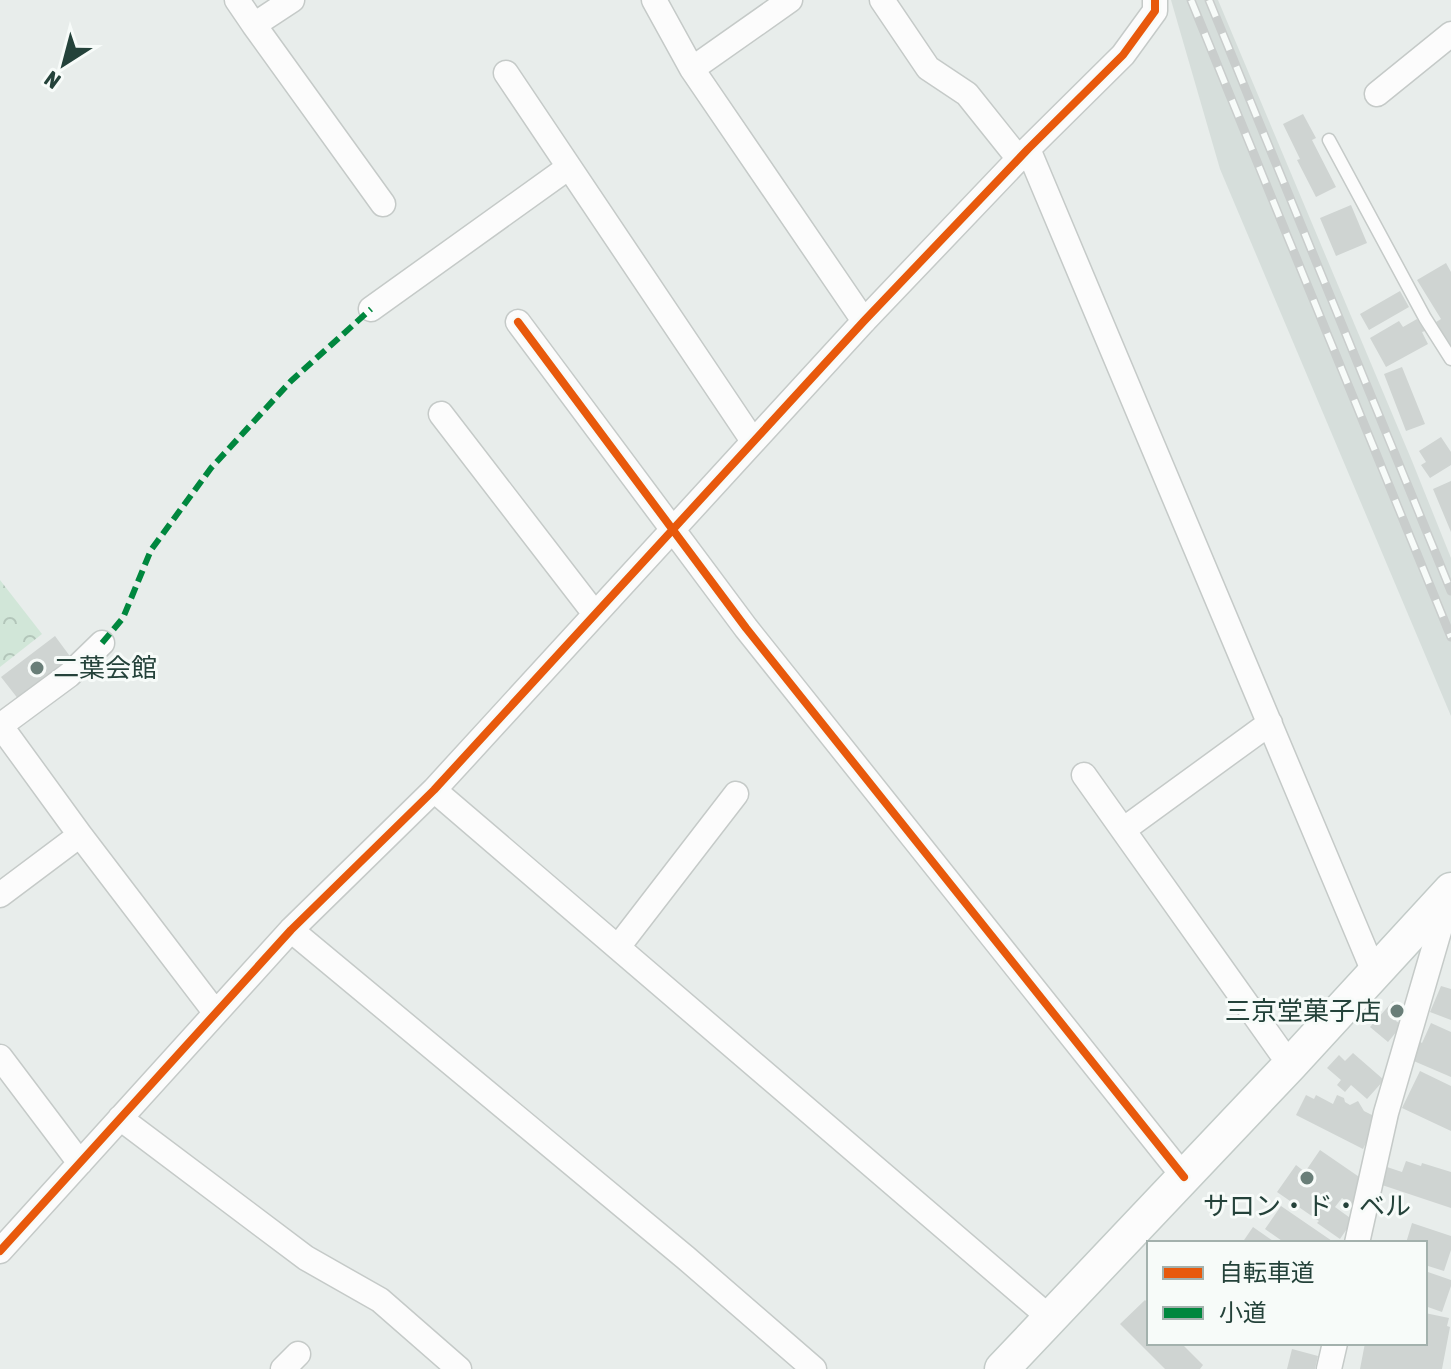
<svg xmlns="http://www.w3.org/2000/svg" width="1451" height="1369" viewBox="0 0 1451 1369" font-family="'Asap Condensed','Noto Sans JP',sans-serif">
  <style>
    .built { fill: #d6dedb }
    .park { fill: url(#park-crowns) }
    .building { fill: #cfd4d2 }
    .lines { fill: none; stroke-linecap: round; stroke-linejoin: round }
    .lane-casing { stroke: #c5cac8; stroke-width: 15 }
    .street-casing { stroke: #c5cac8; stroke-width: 27 }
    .secondary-casing { stroke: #c3cbc8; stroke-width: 37 }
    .lane { stroke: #fcfcfc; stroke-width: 12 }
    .street { stroke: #fcfcfc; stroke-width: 24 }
    .secondary { stroke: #fcfcfc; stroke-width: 34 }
    .rail-casing { stroke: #c9cdcc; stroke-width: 9 }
    .rail { stroke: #f7fbf9; stroke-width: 6; stroke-dasharray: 18; stroke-linecap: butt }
    .quiet { stroke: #00873e; stroke-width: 6; stroke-dasharray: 12 6; stroke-linecap: butt }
    .cycleway-casing { stroke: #f7fbf9; stroke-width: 13 }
    .cycleway { stroke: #e8590c; stroke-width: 8 }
    .poi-dot { fill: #697e78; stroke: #f7fbf9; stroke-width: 3 }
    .labels { text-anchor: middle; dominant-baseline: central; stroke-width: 6; stroke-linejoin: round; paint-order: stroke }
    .poi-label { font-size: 26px; fill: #24423a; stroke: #f7fbf9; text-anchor: start }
  </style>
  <defs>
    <pattern id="park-crowns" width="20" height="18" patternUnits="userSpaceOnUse" patternTransform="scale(2)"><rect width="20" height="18" fill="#d1e6d8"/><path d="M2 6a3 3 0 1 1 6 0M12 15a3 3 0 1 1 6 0" fill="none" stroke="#b3c6ba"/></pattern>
  </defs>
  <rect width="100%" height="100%" fill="#e8edeb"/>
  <path class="built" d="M1171,0H1218L1412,461L1451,558V716L1220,169Z"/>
  <path class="park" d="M0,580L42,634L0,667Z"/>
  <path class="building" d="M1303,114L1316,138L1312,140L1336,187L1316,197L1297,160L1300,159L1283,124Z
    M1351,205L1367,243L1336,256L1320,218Z
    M1446,263L1451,272V347L1436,322L1441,319L1417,280Z
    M1400,291L1409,307L1369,330L1360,314Z
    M1417,319L1425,331L1422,332L1428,344L1386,367L1370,338L1399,321L1403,327Z
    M1402,367L1425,424L1406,431L1384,374Z
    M1441,437L1451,452V465L1430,478L1421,465L1426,462L1419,451Z
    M1451,481V532L1433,489Z
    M55,636L72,659L19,700L1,677Z
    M1441,986L1451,989V1020L1430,1012Z
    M1393,1001L1404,1011L1396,1021L1402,1025L1388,1042L1370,1027Z
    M1431,1023L1451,1032V1077L1409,1059L1417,1040L1422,1043Z
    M1353,1053L1384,1080L1367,1099L1351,1085L1345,1092L1337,1085L1341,1080L1327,1068L1339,1055L1345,1061Z
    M1420,1071L1451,1086V1131L1402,1108Z
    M1306,1095L1314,1099L1316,1095L1333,1104L1337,1095L1344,1098L1345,1102L1350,1105L1358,1101L1364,1111L1378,1118L1363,1149L1296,1115Z
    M1320,1150L1368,1183L1352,1206L1342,1198L1335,1207L1353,1220L1340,1239L1317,1223L1319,1221L1277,1192L1296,1165L1305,1172Z
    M1406,1161L1421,1166L1422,1163L1451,1172V1208L1382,1185L1387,1167L1402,1172Z
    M1281,1206L1335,1243H1285L1265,1229Z
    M1412,1223L1451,1236V1250L1444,1271L1425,1265V1243H1406Z
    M1253,1227L1276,1243H1242Z
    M1425,1271L1451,1280V1286L1442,1312L1425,1306Z
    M1145,1300L1149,1304V1343H1181L1203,1365L1200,1369H1165L1120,1324Z
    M1425,1313L1449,1318L1447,1326L1450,1327L1442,1369H1360L1365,1343H1425Z
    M1292,1349L1318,1356L1315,1369H1287Z"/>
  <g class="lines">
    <g class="lane-casing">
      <path id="lane" d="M1329,140L1425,318L1451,359"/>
    </g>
    <g class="street-casing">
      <path id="street" d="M237,0L254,25L292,0
        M654,0L692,69L864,321
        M882,0L928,68L967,94L1019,159
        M254,25L383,204
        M692,69L790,0
        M506,73L753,441
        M1377,94L1451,34
        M1028,149L1374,972
        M371,309L569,167
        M518,322L746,628L1184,1177
        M441,414L595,614
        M0,725L80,835L215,1012
        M0,726L69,675L102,643
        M1084,775L1290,1065
        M434,790L1049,1317
        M1123,830L1270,723
        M0,895L80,835
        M291,930L686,1258L814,1369
        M618,947L736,794
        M0,1057L80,1163
        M120,1118L306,1258L380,1300L459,1369
        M1357,1243L1386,1113L1449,897
        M0,1251L291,930L434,790L864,321L1028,149L1123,55L1155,11V0
        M283,1369L298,1354
        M1329,1369L1335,1343"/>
    </g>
    <g class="secondary-casing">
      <path id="secondary" d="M1002,1369L1290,1065L1451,890"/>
    </g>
    <use href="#lane" class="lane"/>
    <use href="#street" class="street"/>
    <use href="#secondary" class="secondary"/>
    <g class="rail-casing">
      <path id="rail" d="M1191,0L1451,637
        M1209,0L1451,591"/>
    </g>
    <use href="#rail" class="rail"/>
    <path class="quiet" d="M102,643L123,618L151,550L211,468L291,381L371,309"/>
    <g class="cycleway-casing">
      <path id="cycleway" d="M518,322L746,628L1184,1177
        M0,1251L291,930L434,790L864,321L1028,149L1123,55L1155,11V0"/>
    </g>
    <use href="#cycleway" class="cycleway"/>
  </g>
  <g class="poi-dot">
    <circle cx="37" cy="668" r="8"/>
    <circle cx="1397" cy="1011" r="8"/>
    <circle cx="1307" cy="1178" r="8"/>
  </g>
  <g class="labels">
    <g class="poi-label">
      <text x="53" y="668">二葉会館</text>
      <text x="1381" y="1011" text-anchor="end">三京堂菓子店</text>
      <text x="1307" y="1206" text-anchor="middle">サロン・ド・ベル</text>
    </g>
  </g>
  <rect x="1147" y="1241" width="280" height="104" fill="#f7fbf9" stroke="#a3b1ad" stroke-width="2"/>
  <rect x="1163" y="1267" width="40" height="12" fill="#e8590c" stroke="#a3b1ad" stroke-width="2"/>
  <text x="1219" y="1281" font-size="24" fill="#24423a">自転車道</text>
  <rect x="1163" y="1307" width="40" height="12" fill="#00873e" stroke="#a3b1ad" stroke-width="2"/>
  <text x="1219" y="1321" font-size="24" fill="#24423a">小道</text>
  <g transform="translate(64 64) rotate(216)" stroke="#f7fbf9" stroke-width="6" paint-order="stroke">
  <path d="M0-6L14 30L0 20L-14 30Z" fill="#24423a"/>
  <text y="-12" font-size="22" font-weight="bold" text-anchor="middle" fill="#24423a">N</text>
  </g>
</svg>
